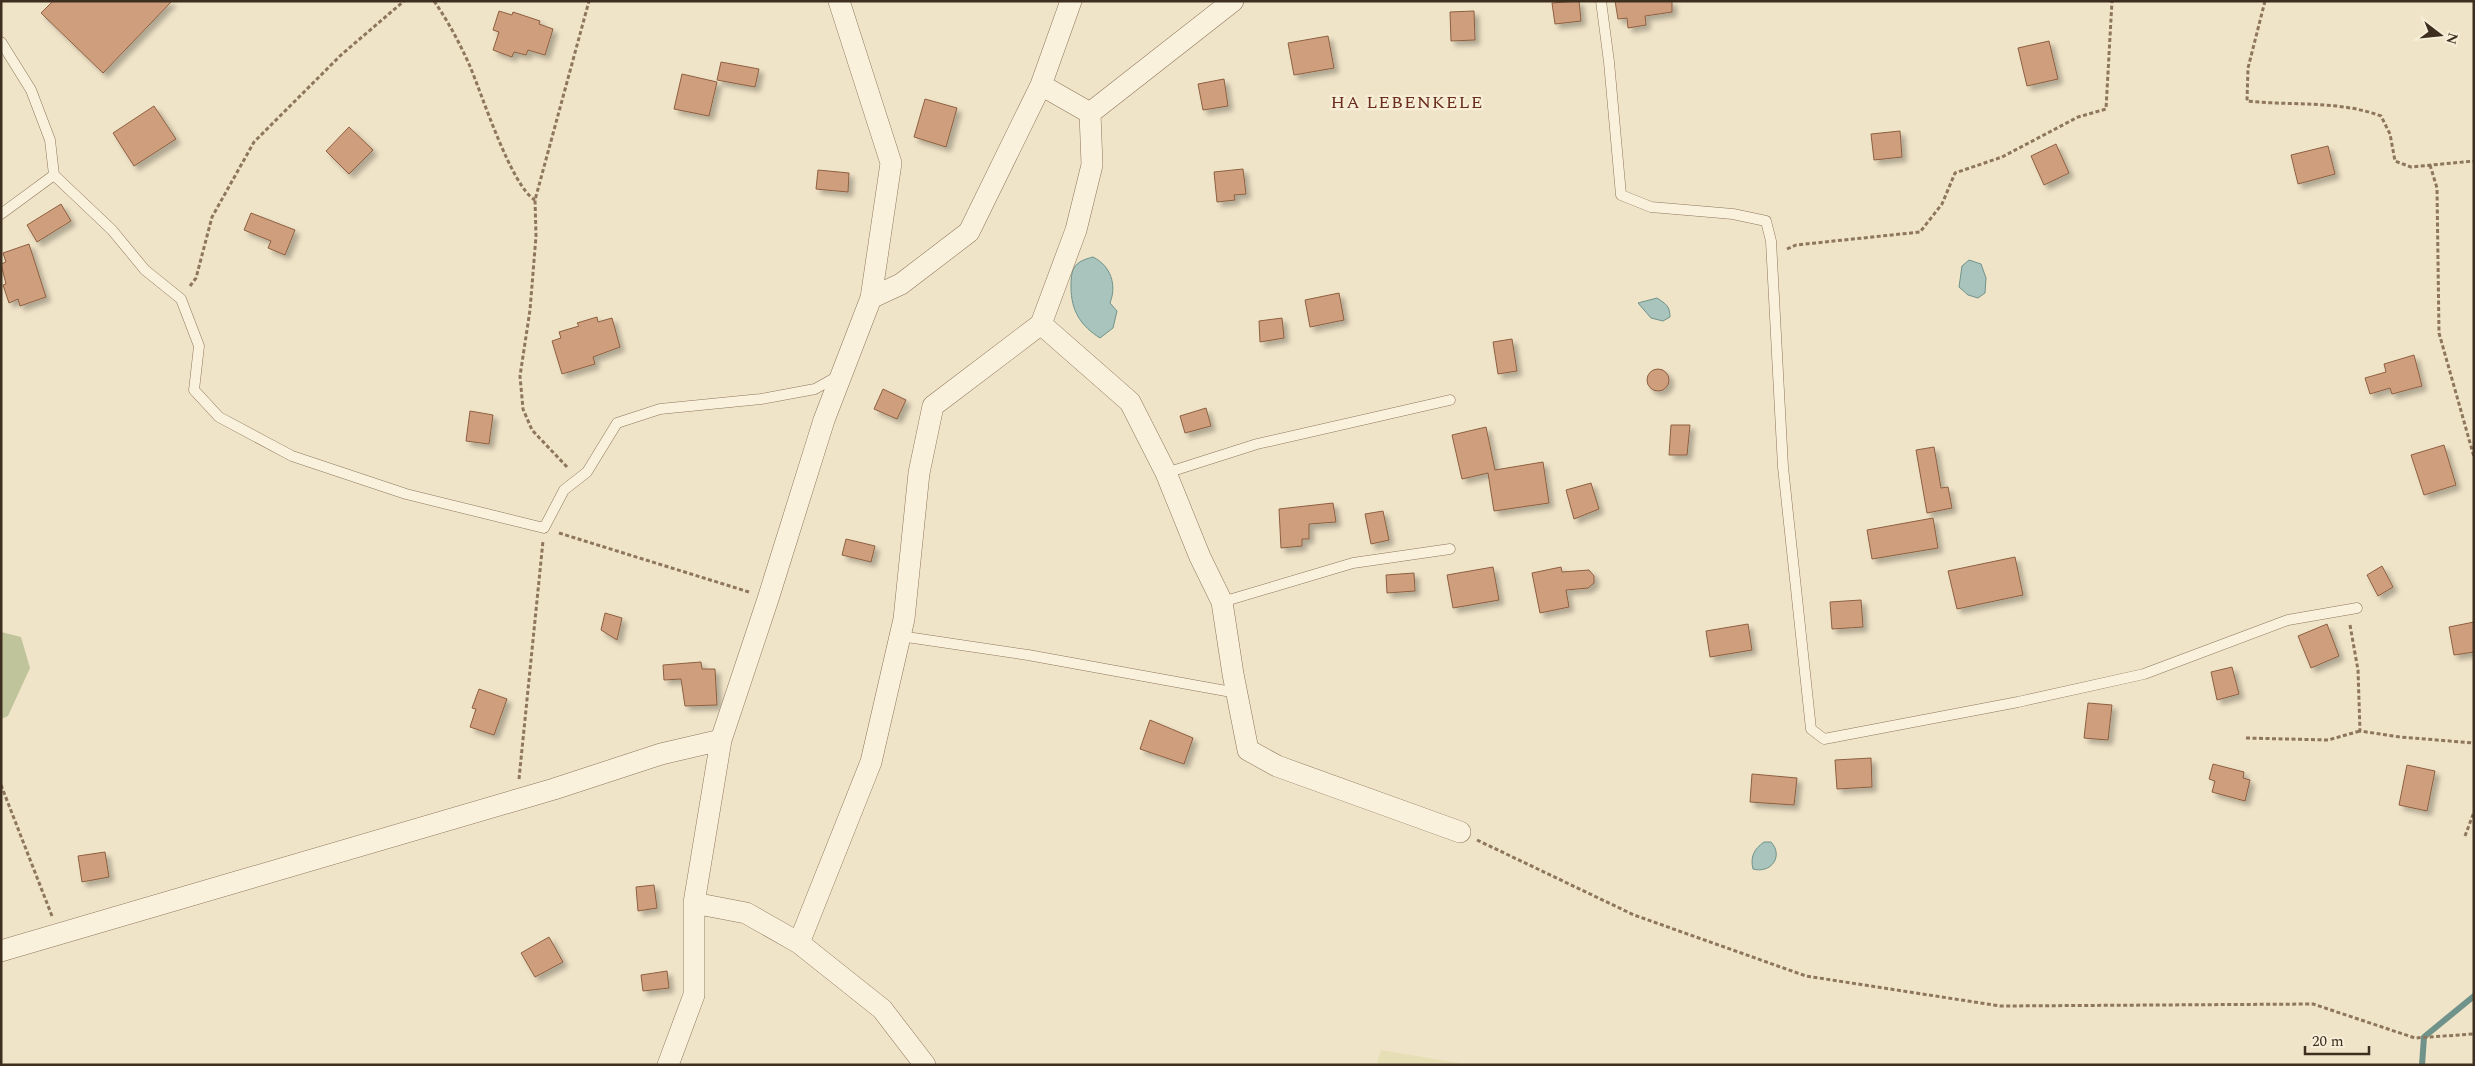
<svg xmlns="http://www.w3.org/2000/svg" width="2475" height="1066" viewBox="0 0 2475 1066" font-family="Spectral,serif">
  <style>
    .farmland { fill: #e6deb5 }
    .cemetery { fill: #bfc49a }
    .water { fill: #a9c4bc; stroke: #6f938a }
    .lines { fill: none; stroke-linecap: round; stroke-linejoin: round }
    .stream { stroke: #6f938a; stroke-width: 6 }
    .building { fill: #cf9f7d; stroke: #8d5f41; filter: url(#shadow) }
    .lane-casing { stroke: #8d765c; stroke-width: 11 }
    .street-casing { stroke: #8d765c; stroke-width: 22 }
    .path { stroke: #8d765c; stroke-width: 3; stroke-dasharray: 4 2.5; stroke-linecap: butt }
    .lane { stroke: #faf1dc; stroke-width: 10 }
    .street { stroke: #faf1dc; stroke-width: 21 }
    .labels { text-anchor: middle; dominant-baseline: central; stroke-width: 4.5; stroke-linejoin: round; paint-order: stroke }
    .quarter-label { font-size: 18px; letter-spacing: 1px; fill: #6b2e1e; stroke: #f7eed8 }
  </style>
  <defs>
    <filter id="shadow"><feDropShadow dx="4.5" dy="4.5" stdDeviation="2.5" flood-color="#0004"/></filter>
  </defs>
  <rect width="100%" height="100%" fill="#f0e4c8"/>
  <path class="farmland" d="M1381,1050L1471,1065H1376Z"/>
  <path class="cemetery" d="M1,632L21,637L30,668L8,716L1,719Z"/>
  <path class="water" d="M1093,257C1111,266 1117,285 1110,303L1117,311L1113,328L1100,338C1081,326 1071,311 1071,287C1071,269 1073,262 1093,257Z
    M1969,260L1981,264L1986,278L1985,293L1978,298L1968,295L1959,287L1962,266Z
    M1657,298C1666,304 1670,306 1670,317L1663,321L1651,318L1638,303Z
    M1764,842H1771C1784,856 1771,874 1753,869C1750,857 1754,849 1764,842Z"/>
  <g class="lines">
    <path class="stream" d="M2422,1065L2424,1037L2474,996"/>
  </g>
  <path class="building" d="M53,1H172L103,73L41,13Z
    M1579,1L1581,21L1555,24L1552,3Z
    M1615,1H1672V12L1645,16L1646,25L1628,28L1627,18L1618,19Z
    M499,11L512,15L513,12L540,21L539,24L553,29L545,55L528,50L526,55L514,52L512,57L493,50L499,32L493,30Z
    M1474,11L1475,40L1451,41L1450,12Z
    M1328,36L1334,68L1294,75L1288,43Z
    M2049,41L2058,79L2027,86L2018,48Z
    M721,62L759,69L755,87L717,80Z
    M682,74L717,82L709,116L674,109Z
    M1224,79L1228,106L1203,110L1198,84Z
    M925,99L957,108L946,147L914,137Z
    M154,106L176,139L134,166L113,133Z
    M349,127L373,150L349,174L326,151Z
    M1900,131L1902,157L1874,160L1871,134Z
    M2056,144L2069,173L2044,185L2031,156Z
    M2328,146L2335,174L2298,184L2291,155Z
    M1243,169L1246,194L1234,195L1235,200L1217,202L1214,172Z
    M818,170L849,173L848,192L816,189Z
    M61,204L71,221L37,242L27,225Z
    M251,213L295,230L285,255L268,248L271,241L244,230Z
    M29,244L46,297L20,306L18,299L9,303L3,285L6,284L1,264L6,262L3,253Z
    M1339,293L1344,320L1310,327L1305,300Z
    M597,317L598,322L612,318L620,347L593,357L595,364L562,374L552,341L561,338L559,332L579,326L577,323Z
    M1282,318L1284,338L1260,342L1259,321Z
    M1512,339L1517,371L1498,374L1493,342Z
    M2414,355L2422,386L2392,394L2390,388L2370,394L2365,378L2386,372L2384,364Z
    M1647 380a11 11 0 1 1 22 0a11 11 0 1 1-22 0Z
    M883,389L906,400L897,419L874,409Z
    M1206,408L1211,426L1185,433L1180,416Z
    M470,411L493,415L489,444L466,441Z
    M1671,425H1690L1687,455H1669Z
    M1486,427L1495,470L1543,462L1549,503L1494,511L1488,473L1462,479L1452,435Z
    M2444,445L2456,485L2424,495L2411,455Z
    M1934,447L1941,488L1948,487L1952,508L1927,513L1916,450Z
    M1591,483L1599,509L1574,519L1566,490Z
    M1333,503L1336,522L1309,524V539H1302V546L1281,548L1279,509Z
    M1383,511L1389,540L1371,544L1365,514Z
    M1933,518L1938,548L1872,559L1867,530Z
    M846,539L875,546L871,562L842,555Z
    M2015,557L2023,595L1957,609L1948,571Z
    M2382,566L2393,587L2378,596L2367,575Z
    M1493,567L1499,600L1453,608L1447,575Z
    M1561,567L1562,572L1589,570L1594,576V583L1588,588L1566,590L1569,607L1540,613L1532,573Z
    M1414,573L1415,591L1387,593L1386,575Z
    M1861,600L1863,627L1832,629L1830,602Z
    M605,613L622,618L617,640L601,630Z
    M2474,622V652L2454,655L2449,627Z
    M1748,624L1752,650L1710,657L1706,631Z
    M2327,624L2339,656L2311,668L2298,636Z
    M701,662L702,669H715L717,705L685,706L681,679L664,680L663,665Z
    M2232,667L2239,694L2217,700L2211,672Z
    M479,689L507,699L494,735L470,727L476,709L472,708Z
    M2088,703L2112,705L2108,740L2084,738Z
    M1150,720L1193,738L1184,764L1140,749Z
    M1871,758L1872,787L1837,789L1835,760Z
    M2213,764L2244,772L2243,778L2250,780L2245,801L2212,792L2215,781L2209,779Z
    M2407,765L2435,771L2427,811L2399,805Z
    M1752,774L1797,778L1794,805L1750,802Z
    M105,852L109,877L82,882L78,856Z
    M654,885L657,908L638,911L636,887Z
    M549,937L563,962L535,977L521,953Z
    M667,971L669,988L643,991L641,975Z"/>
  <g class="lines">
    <g class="lane-casing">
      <path id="lane" d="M1601,1L1609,62L1621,195L1651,207L1733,214L1766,221L1771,241L1783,467L1811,729L1824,739L2018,702L2144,674L2288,620L2357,608
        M1,42L31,90L50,140L54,175L112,230L145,270L181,299L199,346L194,390L219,417L292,456L406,494L544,528L564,490L587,472L617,423L660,409L761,399L815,389L838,376
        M1,214L54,175
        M1166,473L1257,444L1450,400
        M1222,602L1353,563L1450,549
        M900,636L1028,655L1237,693"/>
    </g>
    <g class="street-casing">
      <path id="street" d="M839,1L891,163L871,298
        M1041,85L1090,113L1233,1
        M1041,324L1130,402L1166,473L1200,557L1222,602L1233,674L1248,750L1277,766L1460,832
        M694,903L746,913L799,943L882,1009L925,1065
        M799,943L871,762L904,619L919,473L933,406L1041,324L1076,230L1092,165L1090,113
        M1,951L554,789L661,754L721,740
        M668,1065L694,995V903L721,740L768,599L824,420L871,298L901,284L969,232L1041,85L1071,1"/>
    </g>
    <path class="path" d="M434,1C448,21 459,42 469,64C482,94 511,186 535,200
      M2265,1L2248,68L2247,101C2292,106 2338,100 2381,116L2390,134L2395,161L2411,167L2474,161
      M2430,165L2437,188L2439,333L2474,457
      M1787,249L1796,245L1920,232L1942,204L1955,173L2002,157L2078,117L2106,109L2112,1
      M190,286L196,278L212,217L254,142L341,55L404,1
      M567,467L532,430L523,409L520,376L530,310L536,236L535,200L589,1
      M559,533L749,592
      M2350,625L2358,670L2360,731L2400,737L2474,743
      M2246,738L2328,740L2360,731
      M519,779L543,541
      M1,785L52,916
      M2465,836L2474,812
      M1477,840L1634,915L1806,976L2000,1006L2313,1004L2415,1038L2474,1034"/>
    <use href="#lane" class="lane"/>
    <use href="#street" class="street"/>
  </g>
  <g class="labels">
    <g class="quarter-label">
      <text x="1407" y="102">HA LEBENKELE</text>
    </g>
  </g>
  <rect width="2475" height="1066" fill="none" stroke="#3d2e20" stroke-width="5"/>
  <g transform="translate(2440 35) rotate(106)" stroke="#f7eed8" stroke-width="4" paint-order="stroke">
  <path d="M0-4L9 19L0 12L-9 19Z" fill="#3d2e20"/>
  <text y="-8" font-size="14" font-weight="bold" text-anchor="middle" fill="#3d2e20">N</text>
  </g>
  <path d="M2305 1046v8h64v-8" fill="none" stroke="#3d2e20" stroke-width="2.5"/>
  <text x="2312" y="1046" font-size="15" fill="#3d2e20" stroke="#f7eed8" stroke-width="4" paint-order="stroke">20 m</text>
</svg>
